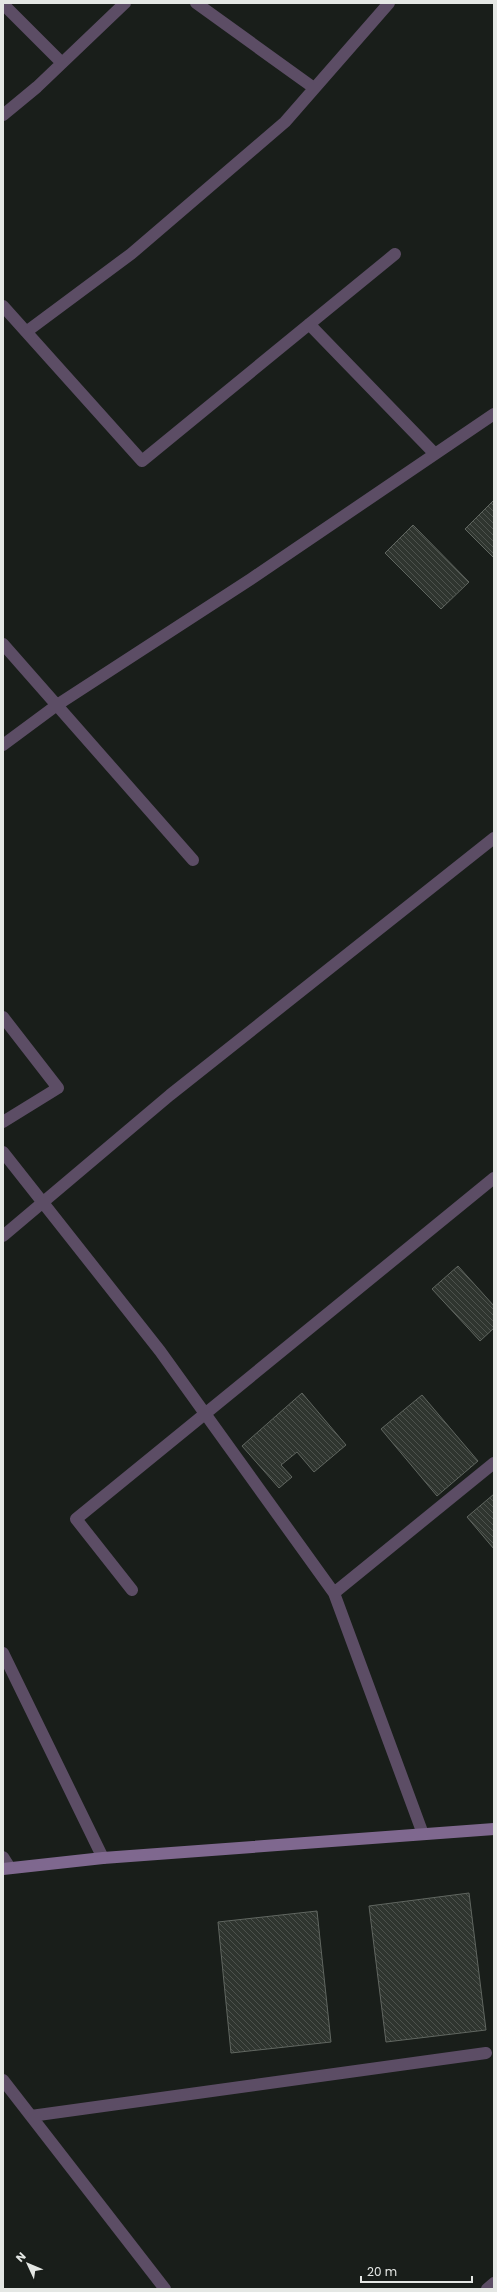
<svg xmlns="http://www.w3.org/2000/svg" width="497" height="2292" viewBox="0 0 497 2292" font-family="Poppins,sans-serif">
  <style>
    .building { fill: url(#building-back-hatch); stroke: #606660 }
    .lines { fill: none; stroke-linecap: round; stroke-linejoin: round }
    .street { stroke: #5c4d65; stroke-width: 12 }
    .secondary { stroke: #7f688f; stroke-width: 12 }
  </style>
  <defs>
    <pattern id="building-back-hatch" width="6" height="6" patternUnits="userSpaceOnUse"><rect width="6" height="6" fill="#2f352f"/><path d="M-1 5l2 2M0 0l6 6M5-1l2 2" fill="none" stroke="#4d524d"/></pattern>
  </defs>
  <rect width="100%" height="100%" fill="#191e1a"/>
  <path class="building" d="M494,500V558L465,529Z
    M413,525L469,582L441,609L385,553Z
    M458,1266L494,1306V1328L480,1341L432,1289Z
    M302,1393L346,1445L314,1472L297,1452L281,1465L292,1477L279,1488L242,1446Z
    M422,1395L478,1461L437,1496L381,1429Z
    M494,1494V1549L467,1517Z
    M469,1893L486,2030L386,2042L369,1906Z
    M317,1911L331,2042L231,2053L218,1922Z"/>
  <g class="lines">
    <path class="street" d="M196,3L314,88
      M3,4L62,63
      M3,115L37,87L125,3
      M3,306L142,461L395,254
      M309,324L435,454
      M26,332L131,254L285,122L389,3
      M3,644L193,860
      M3,745L57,705L251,579L494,414
      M3,1017L58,1088L3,1122
      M3,1152L160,1351L334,1593L423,1834
      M3,1236L170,1095L494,838
      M132,1590L76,1519L494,1178
      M334,1593L494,1463
      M3,1653L103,1858
      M3,1857L10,1868
      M3,2080L165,2289
      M31,2116L486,2053
      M487,2289L494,2283"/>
    <path class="secondary" d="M3,1869L103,1858L494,1829"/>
  </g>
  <rect width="497" height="2292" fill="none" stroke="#e4e7e4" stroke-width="8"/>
  <g transform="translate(28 2264) rotate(314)" stroke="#191e1a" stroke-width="3" paint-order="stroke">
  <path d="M0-3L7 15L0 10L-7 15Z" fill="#e4e7e4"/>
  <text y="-6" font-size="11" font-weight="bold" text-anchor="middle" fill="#e4e7e4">N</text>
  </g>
  <path d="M361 2276v6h111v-6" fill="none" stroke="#e4e7e4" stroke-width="2"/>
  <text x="367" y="2276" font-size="12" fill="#e4e7e4" stroke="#191e1a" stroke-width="3" paint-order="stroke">20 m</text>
</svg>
